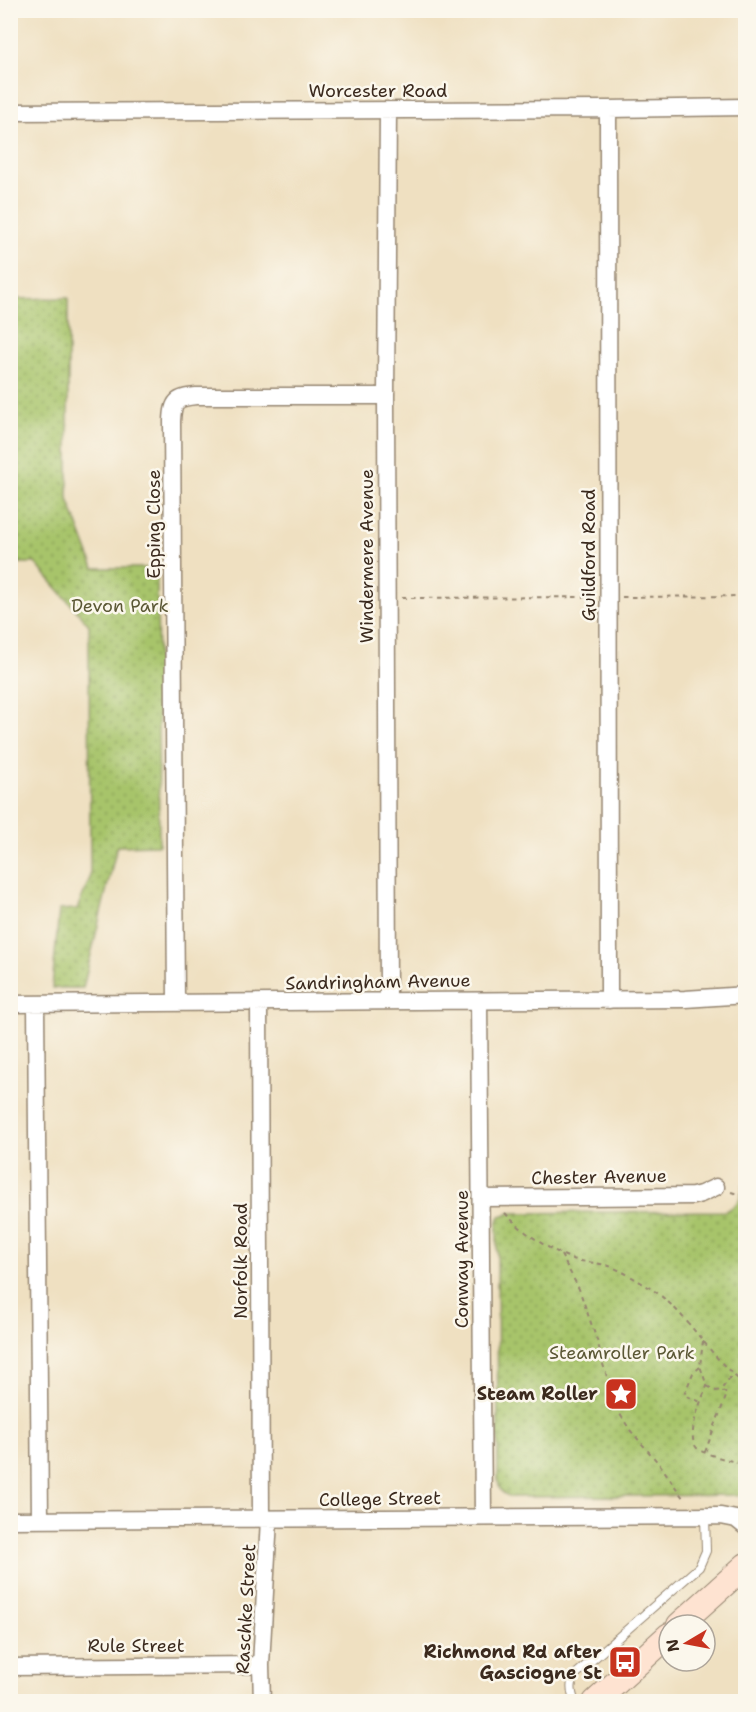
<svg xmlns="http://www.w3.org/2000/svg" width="756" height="1712" viewBox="0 0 756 1712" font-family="'Shantell Sans',sans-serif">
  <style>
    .park { fill: url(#park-dots); stroke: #717744; stroke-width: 1.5 }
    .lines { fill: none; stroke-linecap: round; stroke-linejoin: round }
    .lane-casing { stroke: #958570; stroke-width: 10 }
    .street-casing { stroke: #958570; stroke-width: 19 }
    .secondary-casing { stroke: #958570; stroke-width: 26 }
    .path { stroke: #958570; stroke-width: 2; stroke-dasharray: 4.5 4.5; stroke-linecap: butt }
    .lane { stroke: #fff; stroke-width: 8 }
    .street { stroke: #fff; stroke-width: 16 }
    .secondary { stroke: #fee3d1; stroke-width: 24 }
    .labels { text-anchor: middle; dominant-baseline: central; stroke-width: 5; stroke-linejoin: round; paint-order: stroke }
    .street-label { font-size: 18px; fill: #3b2a1e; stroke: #fbf7ec }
    .park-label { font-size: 18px; fill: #5b5835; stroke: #fbf7ec }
    .poi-label { font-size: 18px; font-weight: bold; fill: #3b2a1e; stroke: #fbf7ec; text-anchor: end }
  </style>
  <defs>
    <pattern id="park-dots" width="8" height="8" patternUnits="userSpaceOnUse" patternTransform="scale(1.5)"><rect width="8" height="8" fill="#a7c46b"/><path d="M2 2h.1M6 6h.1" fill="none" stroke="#899f57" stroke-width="1.8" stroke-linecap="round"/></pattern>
  </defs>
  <rect width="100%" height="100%" fill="#fbf7ec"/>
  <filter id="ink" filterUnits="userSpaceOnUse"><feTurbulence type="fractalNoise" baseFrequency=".0167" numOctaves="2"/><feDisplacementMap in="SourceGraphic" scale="12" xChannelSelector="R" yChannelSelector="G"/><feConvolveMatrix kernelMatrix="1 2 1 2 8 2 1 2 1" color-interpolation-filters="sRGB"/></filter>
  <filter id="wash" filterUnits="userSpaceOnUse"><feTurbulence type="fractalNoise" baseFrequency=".008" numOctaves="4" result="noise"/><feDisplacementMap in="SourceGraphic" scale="24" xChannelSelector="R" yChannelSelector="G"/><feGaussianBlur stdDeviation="1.35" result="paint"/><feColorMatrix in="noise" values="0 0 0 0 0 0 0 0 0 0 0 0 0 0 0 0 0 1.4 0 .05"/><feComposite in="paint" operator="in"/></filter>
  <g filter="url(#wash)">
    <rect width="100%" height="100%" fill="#efe0c1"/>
    <path class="park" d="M68,298V499L94,568H157L159,845L117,846L83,988H52L59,910L77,909L90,878L89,625L35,563H10L11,299Z
      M745,1184V1495L513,1497C502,1495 499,1490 498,1480L497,1227L498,1221L500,1216L510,1213L725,1211C737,1206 742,1199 743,1186Z"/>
  </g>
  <g filter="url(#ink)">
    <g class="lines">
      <g class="lane-casing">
        <path id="lane" d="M575,1702C571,1693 569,1684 575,1675L699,1567L706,1551L705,1516"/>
      </g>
      <g class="street-casing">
        <path id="street" d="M608,109L609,1000
          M388,111L386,396L388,1001
          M10,112L608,109L746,107
          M479,1001L483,1517
          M176,1003L172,421C173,401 176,398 196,396H386
          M259,1003L261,1519
          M10,1004L685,999L746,995
          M36,1004L40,1520
          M481,1198L693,1196L701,1194L716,1187
          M10,1520L721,1516L736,1519L746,1527
          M10,1667L261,1665
          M262,1702L261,1665L269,1519"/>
      </g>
      <g class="secondary-casing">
        <path id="secondary" d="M679,1625L746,1565
          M595,1702L669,1635"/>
      </g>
      <path class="path" d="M622,597L746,596
        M402,598L594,597
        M731,1192L746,1196
        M505,1213C521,1231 550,1251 573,1259C585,1263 597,1262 609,1266C623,1271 637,1280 650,1288C689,1313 709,1358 746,1385
        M561,1255L579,1289L598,1343L601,1358L618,1411L630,1430L661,1466L683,1498
        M703,1341L700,1366L707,1386C702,1399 684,1438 698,1449C706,1455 733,1461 743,1464
        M700,1367L693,1373L684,1395L701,1402
        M707,1386L716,1391L721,1390L731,1376
        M746,1393L741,1403L746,1492
        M705,1452L727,1394L721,1390"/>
      <use href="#lane" class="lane"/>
      <use href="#street" class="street"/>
      <use href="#secondary" class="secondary"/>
    </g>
  </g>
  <defs>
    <g id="sight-square" transform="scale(1.725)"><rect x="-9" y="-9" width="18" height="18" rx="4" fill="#c8321e" stroke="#fbf7ec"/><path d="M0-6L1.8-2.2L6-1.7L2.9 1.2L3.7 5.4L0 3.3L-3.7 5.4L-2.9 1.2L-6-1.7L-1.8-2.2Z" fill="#fff"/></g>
    <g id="bus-square" transform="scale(1.725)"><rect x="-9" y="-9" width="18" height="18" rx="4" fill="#c8321e" stroke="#fbf7ec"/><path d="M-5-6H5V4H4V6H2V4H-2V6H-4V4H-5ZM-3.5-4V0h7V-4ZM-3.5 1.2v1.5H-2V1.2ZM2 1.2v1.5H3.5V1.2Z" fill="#fff"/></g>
  </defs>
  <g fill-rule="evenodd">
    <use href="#sight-square" x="621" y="1394"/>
    <use href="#bus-square" x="625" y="1662"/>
  </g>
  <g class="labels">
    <g class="street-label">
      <text x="378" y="91">Worcester Road</text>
      <text transform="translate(154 524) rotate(-90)">Epping Close</text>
      <text transform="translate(589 555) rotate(-90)">Guildford Road</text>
      <text transform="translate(367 556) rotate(-90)">Windermere Avenue</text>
      <text transform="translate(378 982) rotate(-1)">Sandringham Avenue</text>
      <text transform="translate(599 1177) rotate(-1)">Chester Avenue</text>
      <text transform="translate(462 1259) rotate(-90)">Conway Avenue</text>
      <text transform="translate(241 1261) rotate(-90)">Norfolk Road</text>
      <text transform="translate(380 1499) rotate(-1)">College Street</text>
      <text transform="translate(246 1609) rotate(-87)">Raschke Street</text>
      <text x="136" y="1646">Rule Street</text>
    </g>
    <g class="park-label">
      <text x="120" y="606">Devon Park</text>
      <text x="622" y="1353">Steamroller Park</text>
    </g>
    <g class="poi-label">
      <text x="598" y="1394">Steam Roller</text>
      <text x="602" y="1652">Richmond Rd after<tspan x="602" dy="21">Gasciogne St</tspan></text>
    </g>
  </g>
  <rect width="756" height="1712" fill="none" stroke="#fbf7ec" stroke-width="36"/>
  <g transform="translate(687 1643) rotate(260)"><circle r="28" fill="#fbf7ec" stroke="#aea59a" stroke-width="1.5"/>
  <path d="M0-4.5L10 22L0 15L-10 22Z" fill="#c8321e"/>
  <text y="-9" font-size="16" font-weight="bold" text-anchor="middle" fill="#3b2a1e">N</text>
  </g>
</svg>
